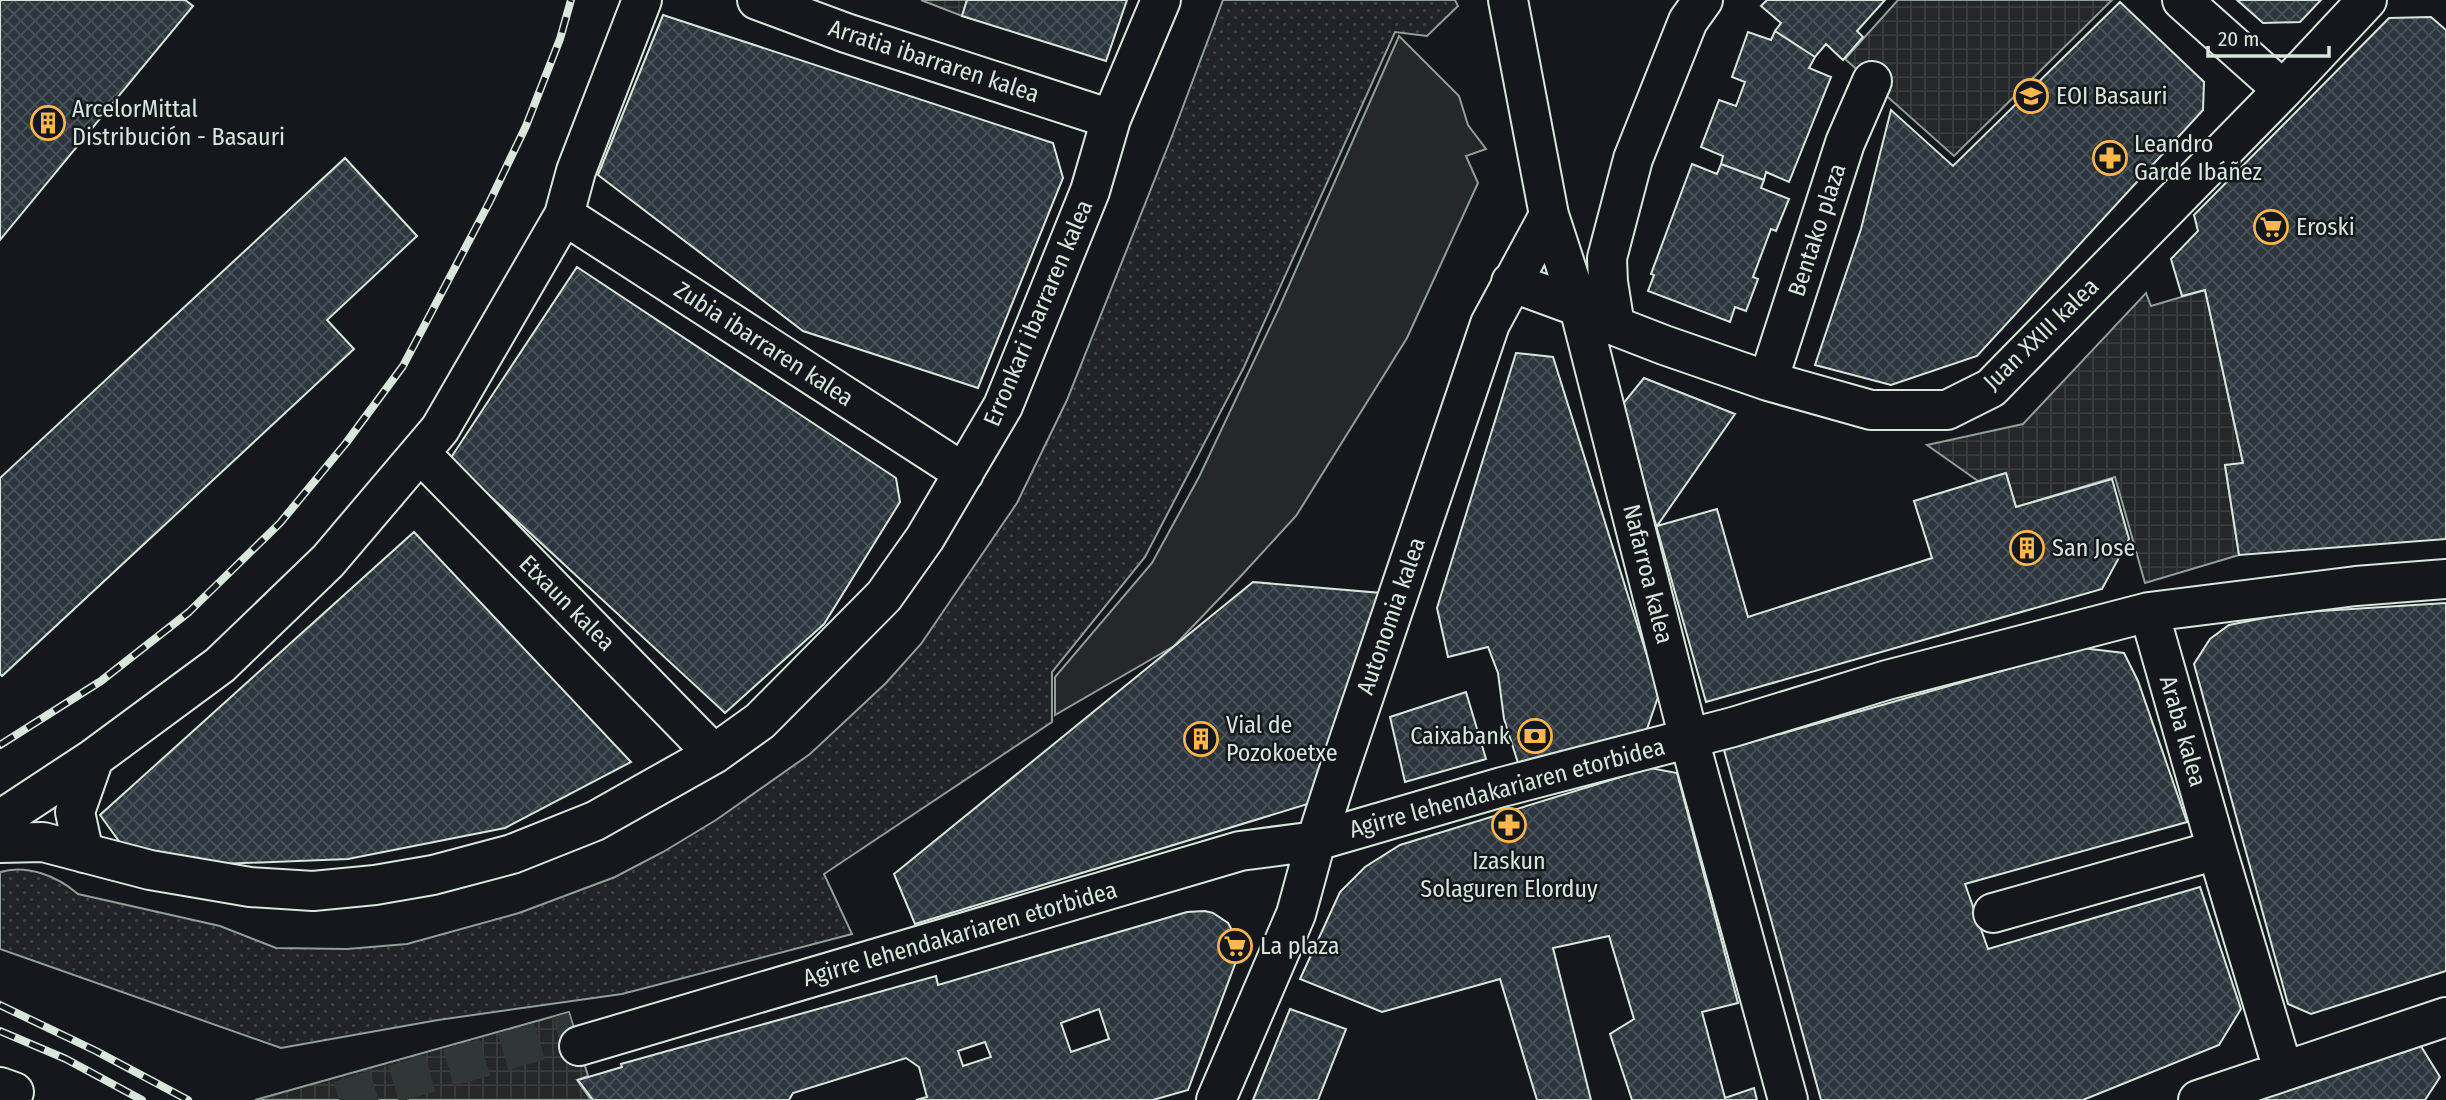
<svg xmlns="http://www.w3.org/2000/svg" width="2446" height="1100" viewBox="0 0 2446 1100" font-family="'Fira Sans Condensed',sans-serif">
  <style>
    .grass { fill: url(#grass-dots); stroke: #939e99; stroke-width: 2 }
    .parking { fill: #24282b; stroke: #939e99; stroke-width: 2 }
    .plaza { fill: url(#plaza-grid); stroke: #939e99; stroke-width: 2 }
    .building { fill: url(#building-cross-hatch); stroke: #d8e6dc; stroke-width: 2; fill-rule: evenodd }
    .lines { fill: none; stroke-linecap: round; stroke-linejoin: round }
    .minor-tunnel { stroke: #313739; stroke-width: 38; stroke-dasharray: 38 19; stroke-linecap: butt }
    .minor-casing { stroke: #d8e6dc; stroke-width: 42 }
    .minor { stroke: #14181c; stroke-width: 38 }
    .rail-casing { stroke: #d8e6dc; stroke-width: 8 }
    .rail { stroke: #14181c; stroke-width: 5; stroke-dasharray: 16; stroke-linecap: butt }
    .labels { text-anchor: middle; dominant-baseline: central; stroke-width: 5; stroke-linejoin: round; paint-order: stroke }
    .street-label { font-size: 24px; fill: #d8e6dc; stroke: #14181c }
    .poi-label { font-size: 24px; fill: #d8e6dc; stroke: #14181c; text-anchor: start }
  </style>
  <defs>
    <pattern id="grass-dots" width="8" height="8" patternUnits="userSpaceOnUse" patternTransform="scale(1.75)"><rect width="8" height="8" fill="#202428"/><path d="M2 2h.1M6 6h.1" fill="none" stroke="#404447" stroke-width="1.8" stroke-linecap="round"/></pattern>
    <pattern id="plaza-grid" width="8" height="8" patternUnits="userSpaceOnUse" patternTransform="scale(1.75)"><rect width="8" height="8" fill="#24282b"/><path d="M0 4h8M4 0v8" fill="none" stroke="#393d3f"/></pattern>
    <pattern id="building-cross-hatch" width="8" height="8" patternUnits="userSpaceOnUse" patternTransform="scale(1.75)"><rect width="8" height="8" fill="#2c363c"/><path d="M0 0l8 8M0 8l8-8" fill="none" stroke="#4a5358"/></pattern>
  </defs>
  <rect width="100%" height="100%" fill="#14181c"/>
  <path class="grass" d="M1223,0H1455L1458,6L1427,36L1395,32L1244,367L1145,557L1052,672V722L824,874L852,934L622,994L438,1020L281,1048L0,949V872C27,864 57,876 78,894L220,926L276,948L347,949L407,944L519,913L615,877L663,852L716,820L810,754L886,683L921,644L1017,503L1067,400L1172,136Z"/>
  <path class="parking" d="M1399,36L1459,96L1468,125L1486,149L1466,156L1478,183L1407,338L1296,516L1240,577L1174,646L1055,715V677L1152,563L1199,477L1279,308Z"/>
  <path class="plaza" d="M921,0H967L962,16Z
    M1898,0H2112L1954,156L1845,59Z
    M2205,290L2243,463L2225,466L2239,555L2145,583L2115,477L2016,507L2006,473L1978,481L1927,445L2023,424L2146,293L2151,306Z
    M569,1012L588,1076L577,1080L591,1100H255Z"/>
  <path class="building" d="M0,0H185L193,6L0,240Z
    M967,0H1127L1106,61L962,16Z
    M1767,0H1885L1857,31L1863,37L1843,60L1826,44L1815,57L1775,31L1781,23L1761,6Z
    M2237,0H2321L2300,22L2263,23Z
    M2120,2L2204,82L2203,110L1977,356L1891,385L1815,365L1861,229L1891,110L1953,166Z
    M663,15L1053,143L1063,178L978,388L803,331L598,175Z
    M2431,17L2446,30V539L2239,555L2225,465L2243,463L2205,290L2182,296L2171,259L2198,231L2194,215L2389,18Z
    M1775,31L1815,57L1809,68L1831,77L1789,182L1766,172L1764,180L1721,164L1723,156L1701,147L1719,100L1736,106L1745,82L1732,77L1748,32L1771,40Z
    M345,158L417,236L327,320L354,349L2,676L0,674V478Z
    M1692,164L1717,174L1721,164L1764,180L1761,188L1789,199L1776,231L1771,229L1753,277L1758,279L1746,311L1735,307L1730,322L1648,291L1654,275L1651,274Z
    M577,267L896,478L900,502L824,624L725,713L450,459Z
    M1516,353L1553,357L1659,694L1646,732L1520,769L1504,719L1498,673L1488,647L1448,657L1437,608Z
    M1644,378L1735,414L1657,526L1717,509L1748,617L1932,558L1914,501L2006,473L2016,507L2112,479L2129,539L2102,589L1706,702L1622,405Z
    M414,532L631,762L505,828L348,859L220,864L124,848L100,815Z
    M1253,582L1393,594L1324,799L915,924L894,874Z
    M2446,603V971L2311,1014L2288,1004L2194,664L2210,639L2229,625L2289,613Z
    M2082,648L2124,653L2138,681L2187,822L1965,884L1988,949L2200,887L2241,1009L2219,1045L2083,1100H1821L1724,750Z
    M1466,692L1486,759L1405,782L1390,717Z
    M1650,768L1677,773L1738,1003L1702,1012L1725,1098L1754,1088L1757,1100H1632L1610,1034L1634,1019L1609,936L1553,948L1591,1100H1537L1500,979L1382,1012L1300,979L1340,892L1365,867L1400,845Z
    M1205,911L1213,913L1228,923L1237,939L1238,956L1188,1090L1153,1100H916L927,1097L919,1067L906,1058L793,1093L789,1100H593L578,1080L622,1067L621,1064L936,976L938,985L1187,912ZM1099,1009L1109,1039L1071,1052L1061,1023ZM985,1042L991,1057L963,1066L958,1051Z
    M1290,1009L1346,1029L1318,1100H1253Z
    M2419,1043L2440,1077L2425,1100H2252Z"/>
  <g class="lines">
    <path class="minor-tunnel" d="M339,1100L574,1031"/>
    <g class="minor-casing">
      <path id="minor" d="M757,0L846,33L1111,119
        M1508,0L1549,215L1579,307L1689,739L1788,1100
        M2182,0L2283,90
        M564,215L964,473
        M1511,282L1579,307L1615,326L1664,345L1768,381L1871,410H1947L1991,388L2283,90L2367,0
        M1615,326L1608,282L1607,258L1633,159L1688,21L1703,0
        M1768,381L1845,143L1872,81
        M420,453L714,754
        M2149,612L2217,850L2283,1070
        M0,820L94,758L220,665L328,561L440,429L564,215L576,171L642,0
        M0,843L43,842L150,870L250,887L313,891L375,885L433,875L512,854L595,821L714,754L760,721L884,596L925,538L1003,406L1090,191L1111,119L1161,0
        M84,853L75,812L94,758
        M1993,913L2217,850
        M579,1046L1240,851L1316,841L1502,787L1733,727L1887,680L2149,612L2356,586L2446,579
        M0,1087L14,1092
        M1216,1100L1296,914L1316,841L1338,773L1490,324L1549,215
        M2198,1100L2446,1017"/>
    </g>
    <use href="#minor" class="minor"/>
    <g class="rail-casing">
      <path id="rail" d="M0,745L101,681L189,612L280,523L346,443L403,366L490,201L526,126L560,39L571,0
        M0,1005L96,1051L188,1100
        M0,1031L66,1059L142,1100"/>
    </g>
    <use href="#rail" class="rail"/>
  </g>
  <defs>
    <g id="school-ring" transform="scale(1.75)"><circle r="9.5" fill="#14181c" stroke="#ffb74d" stroke-width="1.5"/><path d="M0-5L7-2L0 1L-7-2ZM-4 1L0 2.5L4 1V4Q0 6-4 4Z" fill="#ffb74d"/></g>
    <g id="building-ring" transform="scale(1.75)"><circle r="9.5" fill="#14181c" stroke="#ffb74d" stroke-width="1.5"/><path d="M-4-6H4V6H1V3H-1V6H-4ZM-2.5-4.3h1.7v1.8h-1.7ZM.8-4.3h1.7v1.8H.8ZM-2.5-1h1.7V.8h-1.7ZM.8-1h1.7V.8H.8Z" fill="#ffb74d"/></g>
    <g id="pharmacy-ring" transform="scale(1.75)"><circle r="9.5" fill="#14181c" stroke="#ffb74d" stroke-width="1.5"/><path d="M-2-6h4v4h4v4h-4v4h-4v-4h-4v-4h4Z" fill="#ffb74d"/></g>
    <g id="supermarket-ring" transform="scale(1.75)"><circle r="9.5" fill="#14181c" stroke="#ffb74d" stroke-width="1.5"/><path d="M-6-5.5h2.5l.6 2H6L4.5 2H-2.5L-4.4-4H-6ZM-1.5 3.2a1.3 1.3 0 1 0 .1 0ZM3 3.2a1.3 1.3 0 1 0 .1 0Z" fill="#ffb74d"/></g>
    <g id="bank-ring" transform="scale(1.75)"><circle r="9.5" fill="#14181c" stroke="#ffb74d" stroke-width="1.5"/><path d="M-6-4H6V4H-6ZM0-2.3a2.3 2.3 0 1 0 0 4.6a2.3 2.3 0 1 0 0-4.6Z" fill="#ffb74d"/></g>
  </defs>
  <g fill-rule="evenodd">
    <use href="#school-ring" x="2031" y="96"/>
    <use href="#building-ring" x="48" y="123"/>
    <use href="#pharmacy-ring" x="2110" y="158"/>
    <use href="#supermarket-ring" x="2271" y="227"/>
    <use href="#building-ring" x="2027" y="548"/>
    <use href="#bank-ring" x="1535" y="736"/>
    <use href="#building-ring" x="1201" y="739"/>
    <use href="#pharmacy-ring" x="1509" y="825"/>
    <use href="#supermarket-ring" x="1235" y="946"/>
  </g>
  <g class="labels">
    <g class="street-label">
      <text transform="translate(934 61) rotate(18)">Arratia ibarraren kalea</text>
      <text transform="translate(1817 230) rotate(-72)">Bentako plaza</text>
      <text transform="translate(1038 313) rotate(-67)">Erronkari ibarraren kalea</text>
      <text transform="translate(2041 334) rotate(-44)">Juan XXIII kalea</text>
      <text transform="translate(764 344) rotate(33)">Zubia ibarraren kalea</text>
      <text transform="translate(1648 574) rotate(76)">Nafarroa kalea</text>
      <text transform="translate(567 603) rotate(45)">Etxaun kalea</text>
      <text transform="translate(1391 616) rotate(-71)">Autonomia kalea</text>
      <text transform="translate(2183 731) rotate(74)">Araba kalea</text>
      <text transform="translate(1507 788) rotate(-15)">Agirre lehendakariaren etorbidea</text>
      <text transform="translate(960 934) rotate(-16)">Agirre lehendakariaren etorbidea</text>
    </g>
    <g class="poi-label">
      <text x="2056" y="96">EOI Basauri</text>
      <text x="72" y="109">ArcelorMittal<tspan x="72" dy="28">Distribución - Basauri</tspan></text>
      <text x="2134" y="144">Leandro<tspan x="2134" dy="28">Garde Ibáñez</tspan></text>
      <text x="2296" y="227">Eroski</text>
      <text x="2052" y="548">San Jose</text>
      <text x="1226" y="725">Vial de<tspan x="1226" dy="28">Pozokoetxe</tspan></text>
      <text x="1510" y="736" text-anchor="end">Caixabank</text>
      <text x="1509" y="861" text-anchor="middle">Izaskun<tspan x="1509" dy="28">Solaguren Elorduy</tspan></text>
      <text x="1260" y="946">La plaza</text>
    </g>
  </g>
  <path d="M2208 46v10h121v-10" fill="none" stroke="#d8e6dc" stroke-width="3.5"/>
  <text x="2218" y="46" font-size="21" fill="#d8e6dc" stroke="#14181c" stroke-width="5" paint-order="stroke">20 m</text>
</svg>
